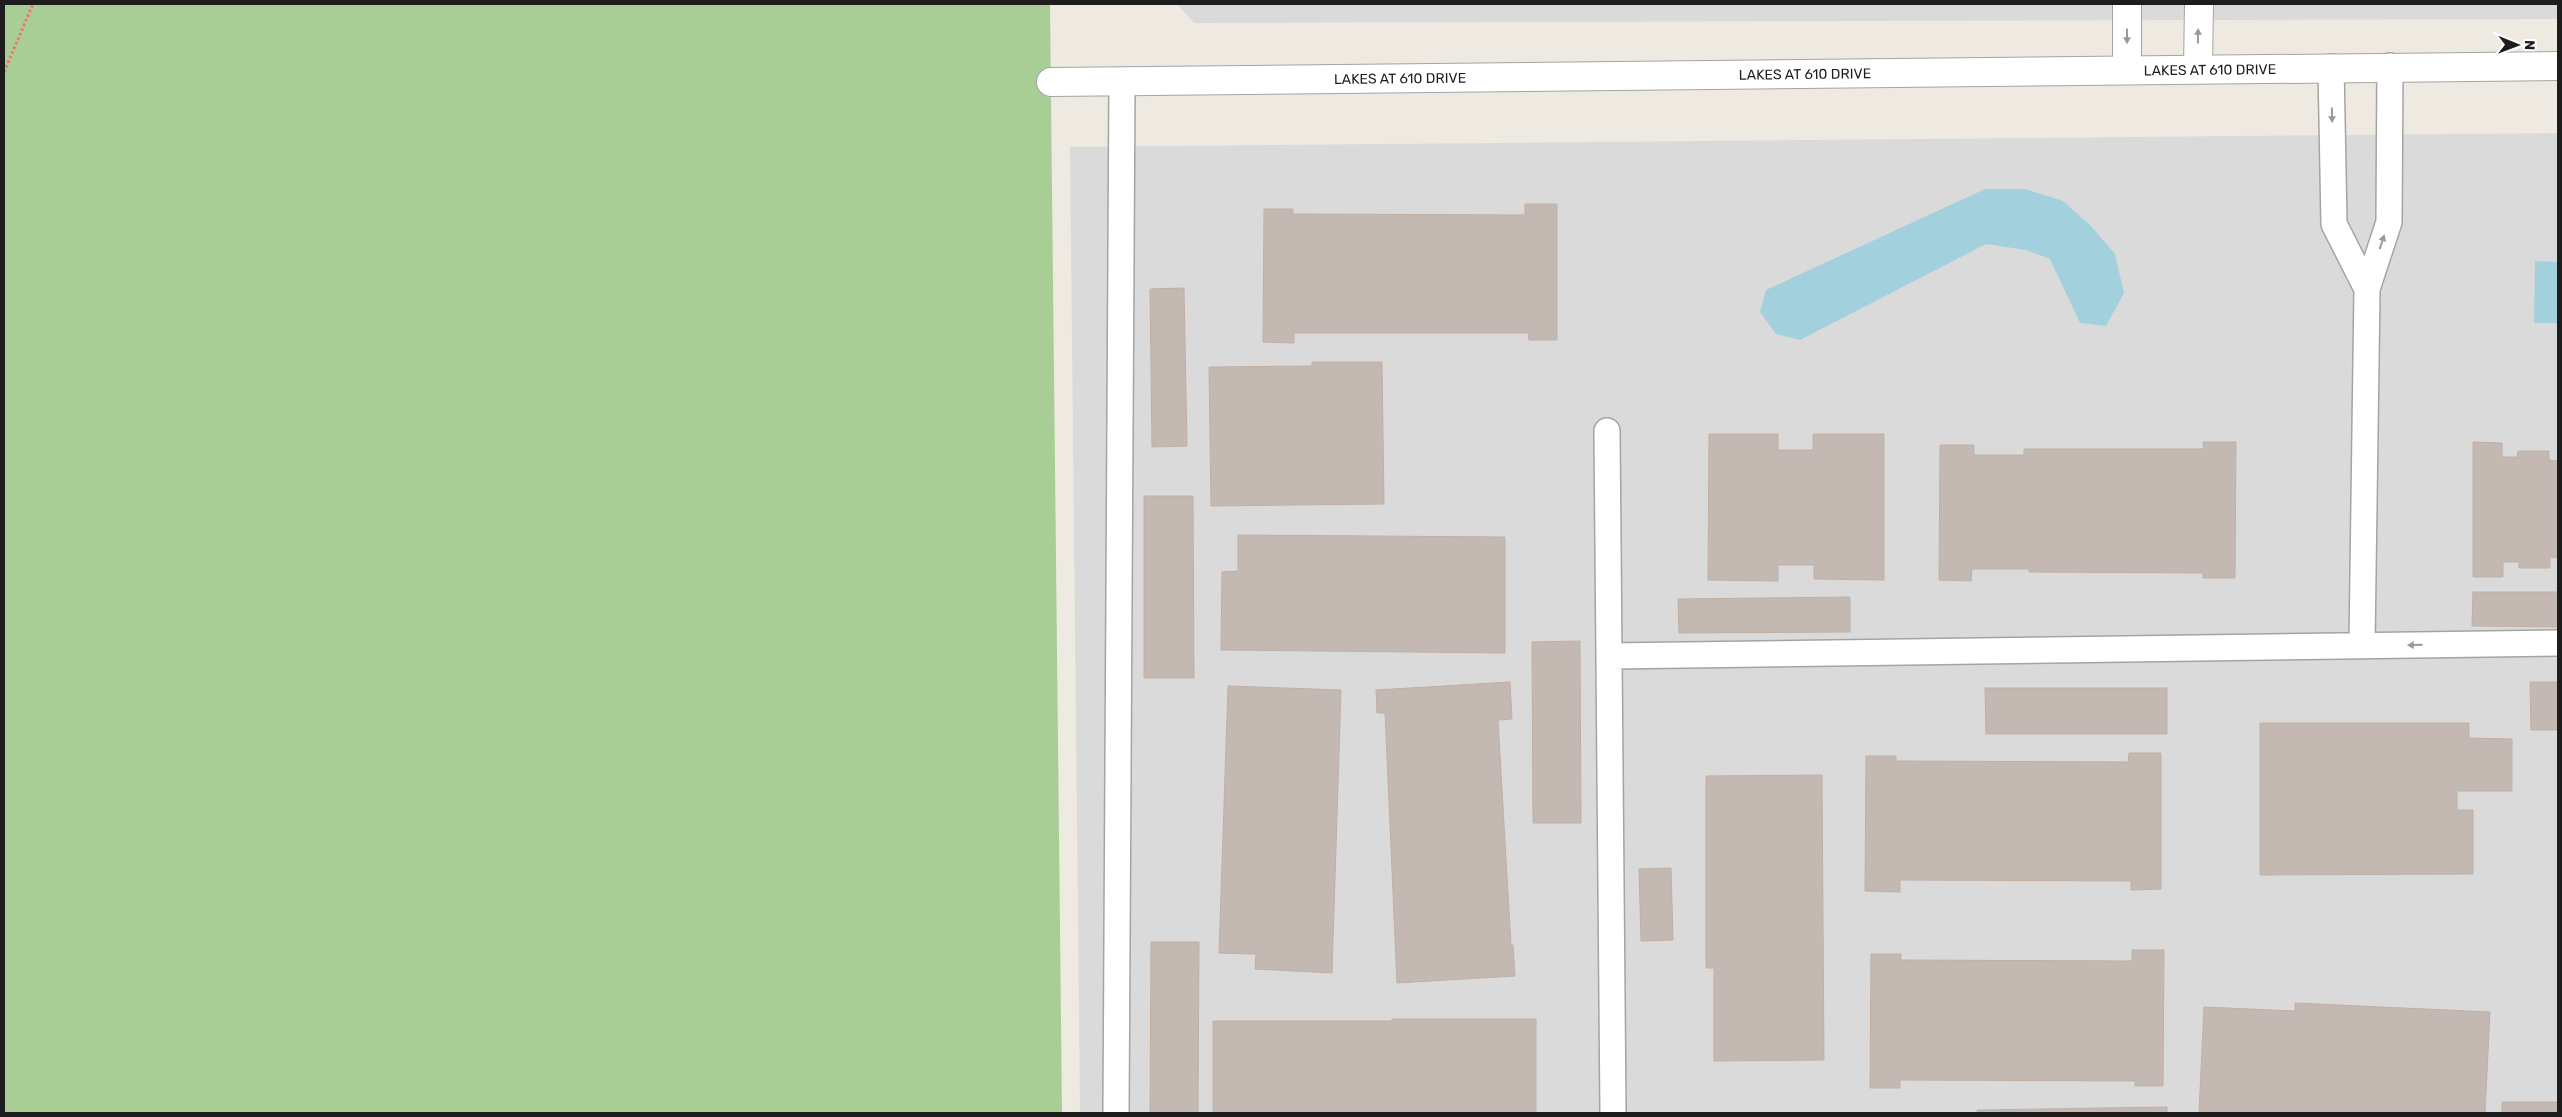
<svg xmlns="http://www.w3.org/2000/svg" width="2562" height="1117" viewBox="0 0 2562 1117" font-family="Rubik,sans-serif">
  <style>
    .residential { fill: #dbdada }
    .forest { fill: #a8ce96 }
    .water { fill: #a2d1dd }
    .building { fill: #c3b9b2; stroke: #c0b0a4 }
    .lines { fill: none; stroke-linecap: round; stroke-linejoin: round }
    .lane-casing { stroke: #a4a4a4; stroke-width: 28 }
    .street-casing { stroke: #a4a4a4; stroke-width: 30 }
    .path { stroke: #fb7166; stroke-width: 3; stroke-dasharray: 2.5 2.5; stroke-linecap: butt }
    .lane { stroke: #fff; stroke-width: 25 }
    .street { stroke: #fff; stroke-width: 28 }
    .oneway { fill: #999 }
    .labels { text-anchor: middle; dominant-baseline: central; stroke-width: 4.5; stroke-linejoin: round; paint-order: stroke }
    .street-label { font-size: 14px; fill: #1d1d1d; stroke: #fff }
  </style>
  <rect width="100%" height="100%" fill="#eeeae2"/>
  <path class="residential" d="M1177,4H2558V19L1194,23Z
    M2558,133V1113H1080L1070,147Z"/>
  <path class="forest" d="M4,4H1050L1062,1113H4Z"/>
  <path class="water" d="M1985,189H2025L2063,201L2091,226L2115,254L2124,293L2106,326L2080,323L2050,259L2026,250L1986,244L1800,340L1776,334L1760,312L1766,290Z
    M2535,261L2558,262V323H2534Z"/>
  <path class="building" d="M1525,204H1557V340H1529L1528,333H1294V343L1263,342L1264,209H1293V214L1525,215Z
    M1184,288L1187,446L1152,447L1150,289Z
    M1312,362H1382L1384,504L1211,506L1209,367L1312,366Z
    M1709,434H1778V450H1813V434H1884V580L1814,579V565H1778V581L1708,580Z
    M2203,442H2236L2235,578H2203V573L2029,572V569H1972L1971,581L1939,580L1940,445H1974V455H2024V449H2204Z
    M2473,442L2502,443V457H2517L2518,451H2549V460L2558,461V450V558L2550,557V568H2519V562H2503V577H2473Z
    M1144,496H1193L1194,678H1144Z
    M1238,535L1505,537V653L1221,650L1222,572L1238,571Z
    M2473,592H2558V627L2472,626Z
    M1850,597V632L1679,633L1678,599Z
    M1580,641L1581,823H1533L1532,642Z
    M1510,682L1512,719L1498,720L1511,945H1513L1515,976L1397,983L1385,713H1377L1376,690Z
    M2530,682H2558V730H2531Z
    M1228,686L1341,690L1332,973L1255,969L1256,954L1219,953Z
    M1985,688H2167V734H1986Z
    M2260,723H2469V738L2512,739V791H2457V810H2473V874L2260,875Z
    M2129,753H2161V889L2131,890V881L1900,880V892L1865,891L1866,756H1896V761L2128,762Z
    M1822,775L1824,1060L1714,1061V968H1706V776Z
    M1671,868L1673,940L1641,941L1639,869Z
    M1151,942H1199L1198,1113H1150Z
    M2132,950H2164L2163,1086H2135V1081L1900,1080V1088H1870L1871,954H1901V960L2132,961Z
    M2295,1003L2490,1012L2485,1113H2199L2204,1007L2295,1011Z
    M1392,1019H1536V1113H1213V1021H1392Z
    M2502,1102H2558V1113H2502Z
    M2167,1107V1113H1977V1110Z"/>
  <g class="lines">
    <g class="lane-casing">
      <path id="lane" d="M2331,67L2334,224L2367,289
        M1607,431L1613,1113
        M2362,645L2367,289L2389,222L2390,66
        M1609,656L2558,643
        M1116,1113L1122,81"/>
    </g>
    <g class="street-casing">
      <g id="street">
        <path d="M2198,68L2199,4"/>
        <path d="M2127,69V4"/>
        <path id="s1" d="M1051,82L2558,66"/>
      </g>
    </g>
    <path class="path" d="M4,72L33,4"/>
    <use href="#lane" class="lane"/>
    <use href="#street" class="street"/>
  </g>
  <defs><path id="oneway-solid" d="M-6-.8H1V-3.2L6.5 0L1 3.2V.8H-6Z" transform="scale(1.25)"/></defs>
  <g class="oneway">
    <use href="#oneway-solid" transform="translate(2127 36) rotate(90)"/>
    <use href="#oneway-solid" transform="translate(2198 36) rotate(-89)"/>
    <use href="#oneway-solid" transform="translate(2332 115) rotate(89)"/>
    <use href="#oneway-solid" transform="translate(2382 242) rotate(-72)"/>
    <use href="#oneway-solid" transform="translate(2415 645) rotate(179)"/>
  </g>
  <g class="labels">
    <g class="street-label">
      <text stroke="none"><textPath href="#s1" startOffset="1159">LAKES AT 610 DRIVE</textPath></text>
      <text stroke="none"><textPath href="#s1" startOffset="754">LAKES AT 610 DRIVE</textPath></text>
      <text stroke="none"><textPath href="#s1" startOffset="349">LAKES AT 610 DRIVE</textPath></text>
    </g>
  </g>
  <rect width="2562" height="1117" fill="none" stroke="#1d1d1d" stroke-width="10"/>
  <g transform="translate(2517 45) rotate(91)" stroke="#ffffff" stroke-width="4" paint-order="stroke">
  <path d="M0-4L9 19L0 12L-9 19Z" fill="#1d1d1d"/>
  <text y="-8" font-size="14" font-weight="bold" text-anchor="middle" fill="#1d1d1d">N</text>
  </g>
</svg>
